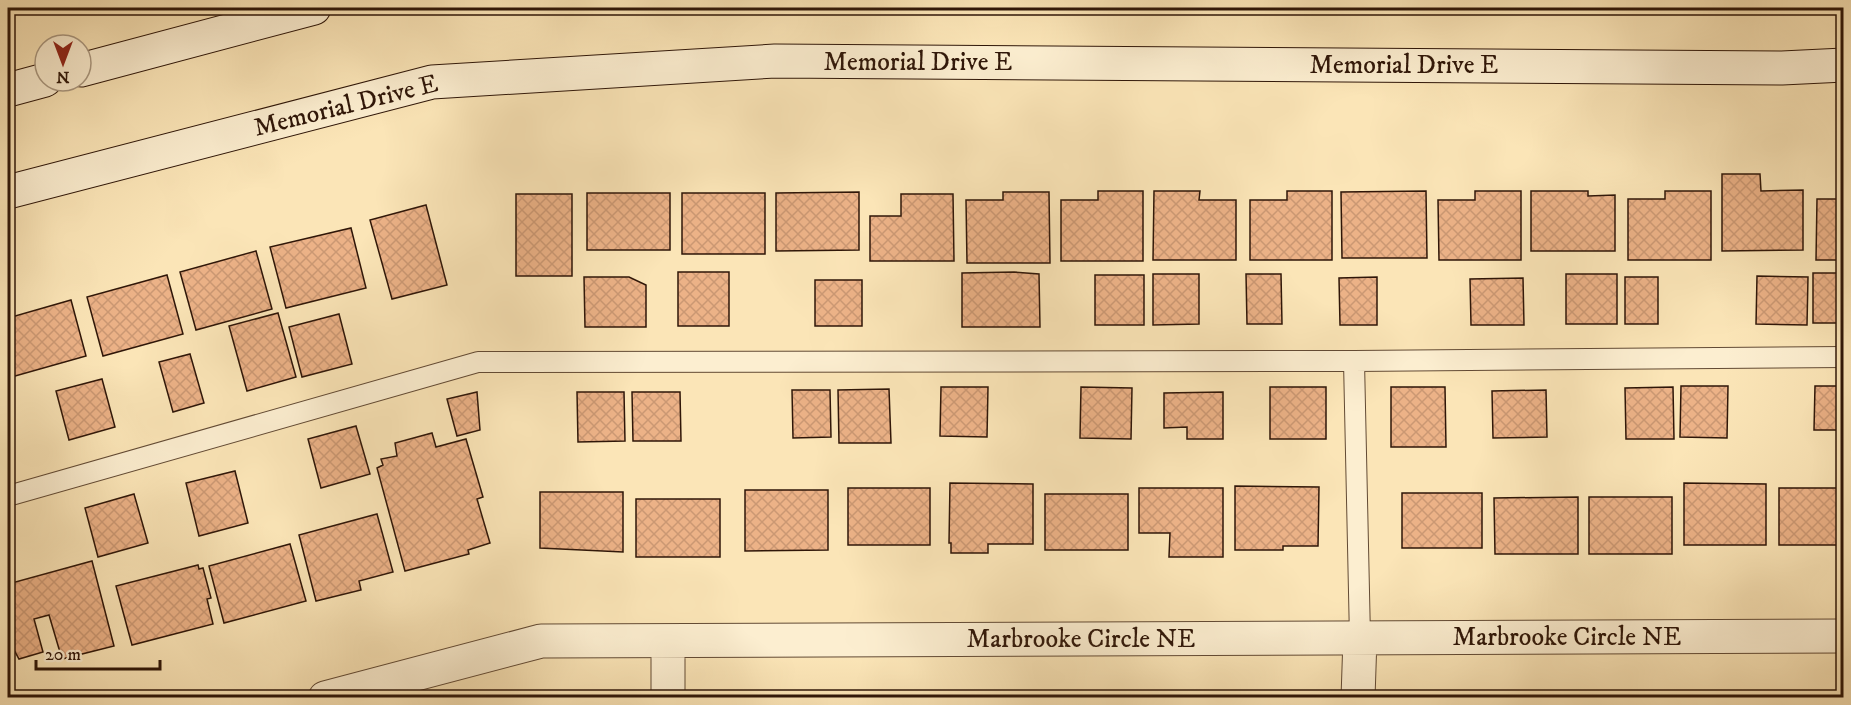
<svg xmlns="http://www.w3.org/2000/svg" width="1851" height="705" viewBox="0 0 1851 705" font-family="'IM FELL DW Pica',serif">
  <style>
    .building { fill: url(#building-cross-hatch); stroke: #2f1608; stroke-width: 1.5 }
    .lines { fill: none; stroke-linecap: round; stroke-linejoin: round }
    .service-casing { stroke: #624a34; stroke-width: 22 }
    .minor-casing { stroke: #624a34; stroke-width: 35 }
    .secondary-casing { stroke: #2f1608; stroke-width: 35 }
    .service { stroke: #fceed0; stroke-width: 20 }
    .minor { stroke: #fceed0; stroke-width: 33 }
    .secondary { stroke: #fceed0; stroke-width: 33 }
    .labels { text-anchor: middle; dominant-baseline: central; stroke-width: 4.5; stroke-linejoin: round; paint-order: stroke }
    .street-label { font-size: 26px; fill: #2f1608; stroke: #fceed0 }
  </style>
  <defs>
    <pattern id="building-cross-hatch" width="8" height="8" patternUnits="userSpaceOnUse" patternTransform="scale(1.5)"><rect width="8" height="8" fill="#ecb287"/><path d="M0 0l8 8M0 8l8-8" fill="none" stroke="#cb9873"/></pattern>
  </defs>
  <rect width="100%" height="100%" fill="#fbe5b7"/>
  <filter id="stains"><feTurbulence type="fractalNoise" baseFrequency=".00333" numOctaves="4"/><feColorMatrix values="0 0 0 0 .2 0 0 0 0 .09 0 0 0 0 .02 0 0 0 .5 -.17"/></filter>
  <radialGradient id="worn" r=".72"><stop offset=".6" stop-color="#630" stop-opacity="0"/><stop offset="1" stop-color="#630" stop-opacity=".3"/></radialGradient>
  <path class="building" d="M1722,174H1760L1761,191L1803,190V250L1722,251Z
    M1098,191H1143V261H1061V200H1098Z
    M1154,191H1200L1199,200H1236V260H1153Z
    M1287,191H1332V260H1250V200H1287Z
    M1426,191L1427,258H1342L1341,192Z
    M1475,191H1521V260H1439L1438,200H1475Z
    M1531,191H1588V196L1615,195V251H1531Z
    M1665,191H1711V260H1628V199H1665Z
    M859,192V250L776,251V193Z
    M1003,192H1049L1050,263H967L966,200H1003Z
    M587,193H670V250H587Z
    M682,193H765V254H682Z
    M516,194H572V276H516Z
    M901,194H953L954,261H870V216H901Z
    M1817,199H1844V260H1816Z
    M426,205L447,285L392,299L370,220Z
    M351,228L366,288L286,308L270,247Z
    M256,251L272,309L196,330L180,272Z
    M678,272H729V326H678Z
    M1014,272L1039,274L1040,327H962V273Z
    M1813,273H1844V323H1813Z
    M1153,274H1199V324L1153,325Z
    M1246,274H1281L1282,324H1247Z
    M1566,274H1617V324H1566Z
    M167,275L183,334L103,356L87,297Z
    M1095,275H1144V325H1095Z
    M1757,276L1808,277L1807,325L1756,324Z
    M584,277H629L646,285V327H585Z
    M1377,277V325H1340L1339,278Z
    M1625,277H1658V324H1625Z
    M1523,278L1524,325H1471L1470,279Z
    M815,280H862V326H815Z
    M71,300L86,356L8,378V318Z
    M278,313L296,377L247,391L229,326Z
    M339,314L352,364L302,377L289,327Z
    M190,354L204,403L173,412L159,362Z
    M102,379L115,427L69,440L56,391Z
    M1681,386H1728L1727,438L1680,437Z
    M1815,386H1844V430H1814Z
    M941,387H988L987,437L940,436Z
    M1081,387L1132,388L1131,439L1080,438Z
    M1270,387H1326V439H1270Z
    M1391,387H1445L1446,447H1391Z
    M1673,387L1674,439H1626L1625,388Z
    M889,389L891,443H839L838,390Z
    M792,390H830L831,437L793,438Z
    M1546,390L1547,437L1493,438L1492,391Z
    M477,392L480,430L457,436L447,399Z
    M577,392H624L625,441L578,442Z
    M632,392H680L681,441H633Z
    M1223,392V439H1187V427L1164,428V393Z
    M356,426L370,474L321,488L308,439Z
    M432,433L436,447L466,439L483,497L477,499L490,543L468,550L469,554L405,571L377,468L383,465L381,459L397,456L395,443Z
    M235,471L248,523L199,536L186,483Z
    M950,483L1033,484V544H988V553H951V543H949Z
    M1684,483L1766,484V545H1684Z
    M1235,486L1319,487L1318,546H1283V550H1235Z
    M848,488H930V545H848Z
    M1139,488H1223V557H1169L1170,533H1139Z
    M1779,488H1844V545H1779Z
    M745,490H828V550L745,551Z
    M540,492H623V552L540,548Z
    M1402,493H1482V548H1402Z
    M134,494L148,543L98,557L85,508Z
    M1045,494H1128V550H1045Z
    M1578,497V554H1495L1494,498Z
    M1589,497H1672V554H1589Z
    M636,499H720V557H636Z
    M377,514L393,572L359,581L361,590L316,601L299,535Z
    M290,544L306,601L224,623L209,566Z
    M92,561L114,646L62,659L49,615L34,619L43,652L19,659L13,648L8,628V584Z
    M198,565L199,569L203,568L211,598L207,599L213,624L132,645L116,586Z"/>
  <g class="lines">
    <g class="service-casing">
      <path id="service" d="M1354,361L1360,638
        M8,496L478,362L1354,361L1844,357"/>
    </g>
    <g class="minor-casing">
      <path id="minor" d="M668,641V698
        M325,698L541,641L1844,636
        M1358,698L1360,638"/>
    </g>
    <g class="secondary-casing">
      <path id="secondary" d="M81,70L314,8
        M8,90L45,80
        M8,192L432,82L775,61L1782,68L1844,65"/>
    </g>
    <use href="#service" class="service"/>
    <use href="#minor" class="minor"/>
    <use href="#secondary" class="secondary"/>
  </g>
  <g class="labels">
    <g class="street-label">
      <text x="918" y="62">Memorial Drive E</text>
      <text x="1404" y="65">Memorial Drive E</text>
      <text transform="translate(346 106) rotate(-14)">Memorial Drive E</text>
      <text x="1567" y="637">Marbrooke Circle NE</text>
      <text x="1081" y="639">Marbrooke Circle NE</text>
    </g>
  </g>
  <rect width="1851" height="705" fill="none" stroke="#fbe5b7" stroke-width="30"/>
  <rect x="9" y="9" width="1833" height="687" fill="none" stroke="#2f1608" stroke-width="3"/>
  <rect x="15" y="15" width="1821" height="675" fill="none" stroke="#2f1608" stroke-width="1.5"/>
  <g transform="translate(63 63) rotate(180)"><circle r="28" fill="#fceed0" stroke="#aa9880" stroke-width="1.5"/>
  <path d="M0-4.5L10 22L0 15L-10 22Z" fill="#8f2418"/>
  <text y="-9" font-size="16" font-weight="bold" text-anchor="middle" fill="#2f1608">N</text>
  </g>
  <path d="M36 660v9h124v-9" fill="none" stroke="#2f1608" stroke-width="3"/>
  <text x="45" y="660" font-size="18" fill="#2f1608" stroke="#fceed0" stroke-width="4.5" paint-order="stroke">20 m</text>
  <rect width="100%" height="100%" filter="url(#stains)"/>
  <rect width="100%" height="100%" fill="url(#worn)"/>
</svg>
